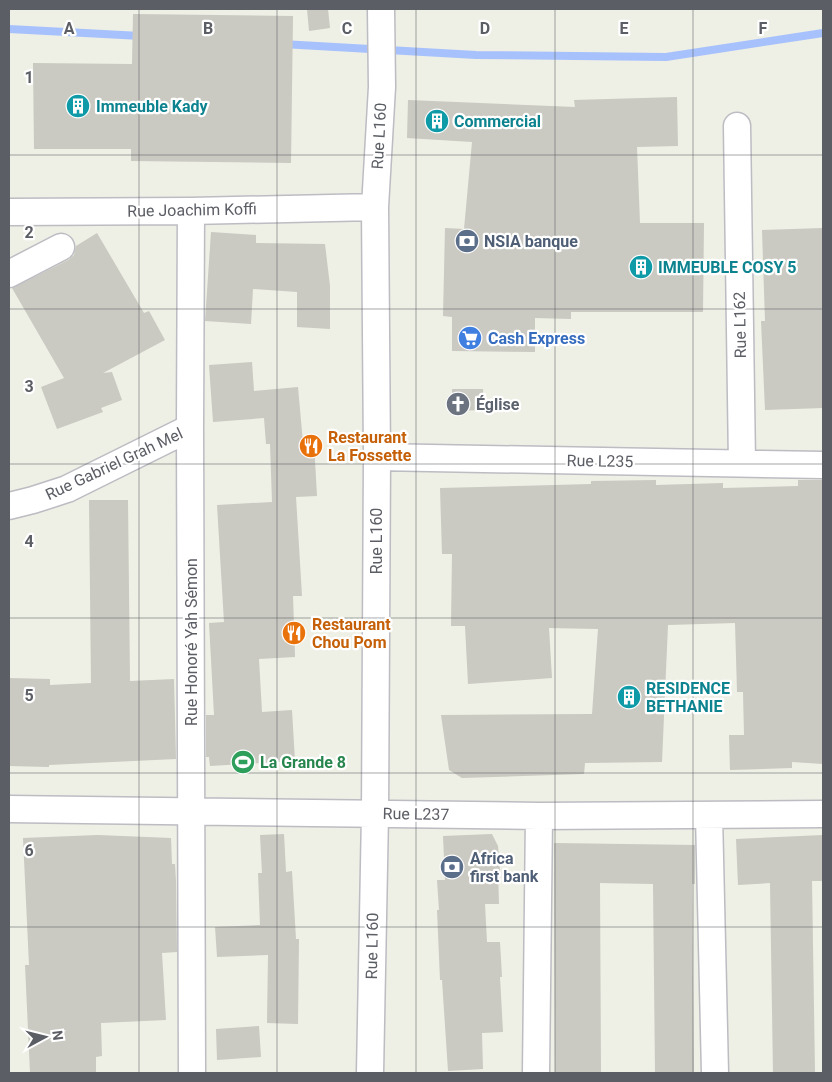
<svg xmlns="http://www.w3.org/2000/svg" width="832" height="1082" viewBox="0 0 832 1082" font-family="Roboto,sans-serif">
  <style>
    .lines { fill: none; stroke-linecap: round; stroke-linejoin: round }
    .stream { stroke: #a7c1fd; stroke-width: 8 }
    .building { fill: #cac9c2 }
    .minor-casing { stroke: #bcbcc3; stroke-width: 29 }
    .minor { stroke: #fff; stroke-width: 26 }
    .grid { fill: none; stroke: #5c5e65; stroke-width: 1; stroke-opacity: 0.55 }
    .labels { text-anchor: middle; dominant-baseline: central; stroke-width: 4.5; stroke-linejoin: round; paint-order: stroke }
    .culture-label { font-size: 16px; font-weight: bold; fill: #0d838f; stroke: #fff; text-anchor: start }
    .street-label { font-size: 16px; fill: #5c5e65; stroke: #fff }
    .service-label { font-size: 16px; font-weight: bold; fill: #4e5e75; stroke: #fff; text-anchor: start }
    .shop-label { font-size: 16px; font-weight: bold; fill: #366cbe; stroke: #fff; text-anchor: start }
    .worship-label { font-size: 16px; font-weight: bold; fill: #5b616d; stroke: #fff; text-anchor: start }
    .food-label { font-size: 16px; font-weight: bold; fill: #c56008; stroke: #fff; text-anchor: start }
    .leisure-label { font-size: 16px; font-weight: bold; fill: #27864d; stroke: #fff; text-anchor: start }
    .grid-label { font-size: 16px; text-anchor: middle; font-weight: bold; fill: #5c5e65; stroke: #fff; stroke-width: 4.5; stroke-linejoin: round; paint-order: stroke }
  </style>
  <rect width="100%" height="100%" fill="#eeefe5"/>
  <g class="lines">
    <path class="stream" d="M9,29L141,36
      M282,44L476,55L666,57L823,33"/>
  </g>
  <path class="building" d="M307,9H328L330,28L309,31Z
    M133,14L293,16L291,163L131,161V149H34L33,63L132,64Z
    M677,97L678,146L637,147L640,223H704L703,312H571V319L535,318V352L452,351V317L443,316L445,228L464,229L472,142L407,138L408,100L575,107L574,100Z
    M823,228V408L765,410L761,321H765L762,230Z
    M211,232L256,235V243L325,244L330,286V329L297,327V292L253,289L251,324L205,321Z
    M97,233L144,313L149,311L165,340L103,373L112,372L122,400L101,408L103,412L57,429L41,387L64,378L12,288L68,260L74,255L76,246Z
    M252,362L254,391L298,387L303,443L314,442L317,496L296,497L302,596H293L295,657L259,659L262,712L292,710L295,761L210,766L209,757H206V715H214L209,623L224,622L217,505L272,502L270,444H266L264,418L213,422L209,365Z
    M452,389H483L484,410L452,411Z
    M656,480V485L723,483V488L798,486V480H823V764L792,762V768L730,770L729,735H744L743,692H737L735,623L668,625L662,762L585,763L584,774L462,778L449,770L441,715L592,714L598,629L549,628L552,678L468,684L465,626H451L452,554H442L440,488L591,484V481Z
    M89,500H128L130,681L174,679L176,759L49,765V767L9,766V678L50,679V685L91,683Z
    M284,834L286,872L292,871L296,939H299L298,1024L267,1023L268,955L217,957L215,927L260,925L258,873H262L260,835Z
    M492,834L498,846L500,871H498L499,904H485L487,942H500L502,977H500L503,1032L482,1033L483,1069L448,1071L442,980H440L437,910H439L437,880H445L443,836Z
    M98,835L171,838L172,864H175L176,881L177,952L162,953L166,1020L101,1023L102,1056L96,1057V1073H30L25,965H29L23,838Z
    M823,835V881H812L815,1073H773L770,883L738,885L736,839Z
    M554,843L695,845V884H692L694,1073H655L653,884L600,883L601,1073H555Z
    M259,1026L261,1057L217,1060L216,1029Z"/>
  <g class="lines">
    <g class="minor-casing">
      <path id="minor" d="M737,126L742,463
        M191,211L190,428L192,1073
        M9,212L191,211L375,207
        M9,274L61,247
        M377,457L823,465
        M9,506L33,500L67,489L190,428
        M9,809L539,816L823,814
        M709,815L715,1073
        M370,1073L375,814L377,457L375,207L382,87L381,9
        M536,1073L539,816"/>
    </g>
    <use href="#minor" class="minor"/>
  </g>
  <path class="grid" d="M139,9V1073M277,9V1073M416,9V1073M555,9V1073M693,9V1073M9,155H823M9,309H823M9,464H823M9,618H823M9,773H823M9,927H823"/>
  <defs>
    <g id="building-disc" transform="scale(1.25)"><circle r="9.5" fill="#0f9aa8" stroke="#fff"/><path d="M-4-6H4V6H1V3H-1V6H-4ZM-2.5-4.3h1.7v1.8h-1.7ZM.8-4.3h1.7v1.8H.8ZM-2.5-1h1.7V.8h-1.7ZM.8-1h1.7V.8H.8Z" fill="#fff"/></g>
    <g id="bank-disc" transform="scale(1.25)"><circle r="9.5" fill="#5c6f8a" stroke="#fff"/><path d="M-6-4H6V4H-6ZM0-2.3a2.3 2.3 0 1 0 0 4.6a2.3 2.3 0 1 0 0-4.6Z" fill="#fff"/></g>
    <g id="supermarket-disc" transform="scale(1.25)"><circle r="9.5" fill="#3f7fe0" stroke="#fff"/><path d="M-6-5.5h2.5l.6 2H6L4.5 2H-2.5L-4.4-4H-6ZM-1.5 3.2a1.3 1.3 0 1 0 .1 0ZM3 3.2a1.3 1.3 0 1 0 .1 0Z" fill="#fff"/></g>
    <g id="church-disc" transform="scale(1.25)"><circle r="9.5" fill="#6b7280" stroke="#fff"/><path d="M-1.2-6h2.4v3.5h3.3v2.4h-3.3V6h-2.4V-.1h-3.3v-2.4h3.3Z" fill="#fff"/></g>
    <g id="restaurant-disc" transform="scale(1.25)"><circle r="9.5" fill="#e8710a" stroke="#fff"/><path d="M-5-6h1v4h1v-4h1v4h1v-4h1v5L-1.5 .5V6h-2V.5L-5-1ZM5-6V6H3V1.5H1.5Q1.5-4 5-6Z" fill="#fff"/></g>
    <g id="stadium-disc" transform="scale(1.25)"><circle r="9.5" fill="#2e9e5b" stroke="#fff"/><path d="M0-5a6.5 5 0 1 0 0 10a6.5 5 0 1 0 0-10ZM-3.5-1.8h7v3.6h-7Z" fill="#fff"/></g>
  </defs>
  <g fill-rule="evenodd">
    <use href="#building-disc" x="78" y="106"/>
    <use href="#building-disc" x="437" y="121"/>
    <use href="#bank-disc" x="467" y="241"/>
    <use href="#building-disc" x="641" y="267"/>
    <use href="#supermarket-disc" x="470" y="338"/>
    <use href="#church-disc" x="458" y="404"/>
    <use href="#restaurant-disc" x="311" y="446"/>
    <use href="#restaurant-disc" x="294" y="633"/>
    <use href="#building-disc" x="629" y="697"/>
    <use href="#stadium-disc" x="243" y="762"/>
    <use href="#bank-disc" x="452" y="867"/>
  </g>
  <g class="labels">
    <g class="culture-label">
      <text x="96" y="106">Immeuble Kady</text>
      <text x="454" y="121">Commercial</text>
      <text x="658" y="267">IMMEUBLE COSY 5</text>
      <text x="646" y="688">RESIDENCE<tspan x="646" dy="18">BETHANIE</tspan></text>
    </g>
    <g class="street-label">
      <text transform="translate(379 136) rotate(-87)">Rue L160</text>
      <text transform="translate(192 210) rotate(-1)">Rue Joachim Koffi</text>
      <text transform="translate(740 325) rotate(-91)">Rue L162</text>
      <text transform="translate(600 461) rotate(1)">Rue L235</text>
      <text transform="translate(114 464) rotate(-25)">Rue Gabriel Grah Mel</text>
      <text transform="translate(376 541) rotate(-90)">Rue L160</text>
      <text transform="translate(191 642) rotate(-90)">Rue Honoré Yah Sémon</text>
      <text transform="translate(416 814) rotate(1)">Rue L237</text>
      <text transform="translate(372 946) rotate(-89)">Rue L160</text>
    </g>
    <g class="service-label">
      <text x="484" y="241">NSIA banque</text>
      <text x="470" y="858">Africa<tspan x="470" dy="18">first bank</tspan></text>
    </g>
    <g class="shop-label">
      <text x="488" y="338">Cash Express</text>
    </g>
    <g class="worship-label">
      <text x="476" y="404">Église</text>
    </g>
    <g class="food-label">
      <text x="328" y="437">Restaurant<tspan x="328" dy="18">La Fossette</tspan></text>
      <text x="312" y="624">Restaurant<tspan x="312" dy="18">Chou Pom</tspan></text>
    </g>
    <g class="leisure-label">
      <text x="260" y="762">La Grande 8</text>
    </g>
  </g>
  <g class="grid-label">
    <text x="69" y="34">A</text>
    <text x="208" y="34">B</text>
    <text x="347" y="34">C</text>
    <text x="485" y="34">D</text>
    <text x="624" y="34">E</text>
    <text x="763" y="34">F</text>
    <text x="29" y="83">1</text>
    <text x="29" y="238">2</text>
    <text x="29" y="392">3</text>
    <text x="29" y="547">4</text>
    <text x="29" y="701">5</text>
    <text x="29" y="856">6</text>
  </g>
  <rect width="832" height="1082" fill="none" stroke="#5c5e65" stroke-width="20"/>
  <g transform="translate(45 1037) rotate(83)" stroke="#ffffff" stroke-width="4" paint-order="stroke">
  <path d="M0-4L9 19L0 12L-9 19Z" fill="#5c5e65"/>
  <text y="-8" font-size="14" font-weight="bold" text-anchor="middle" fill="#5c5e65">N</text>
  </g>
</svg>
